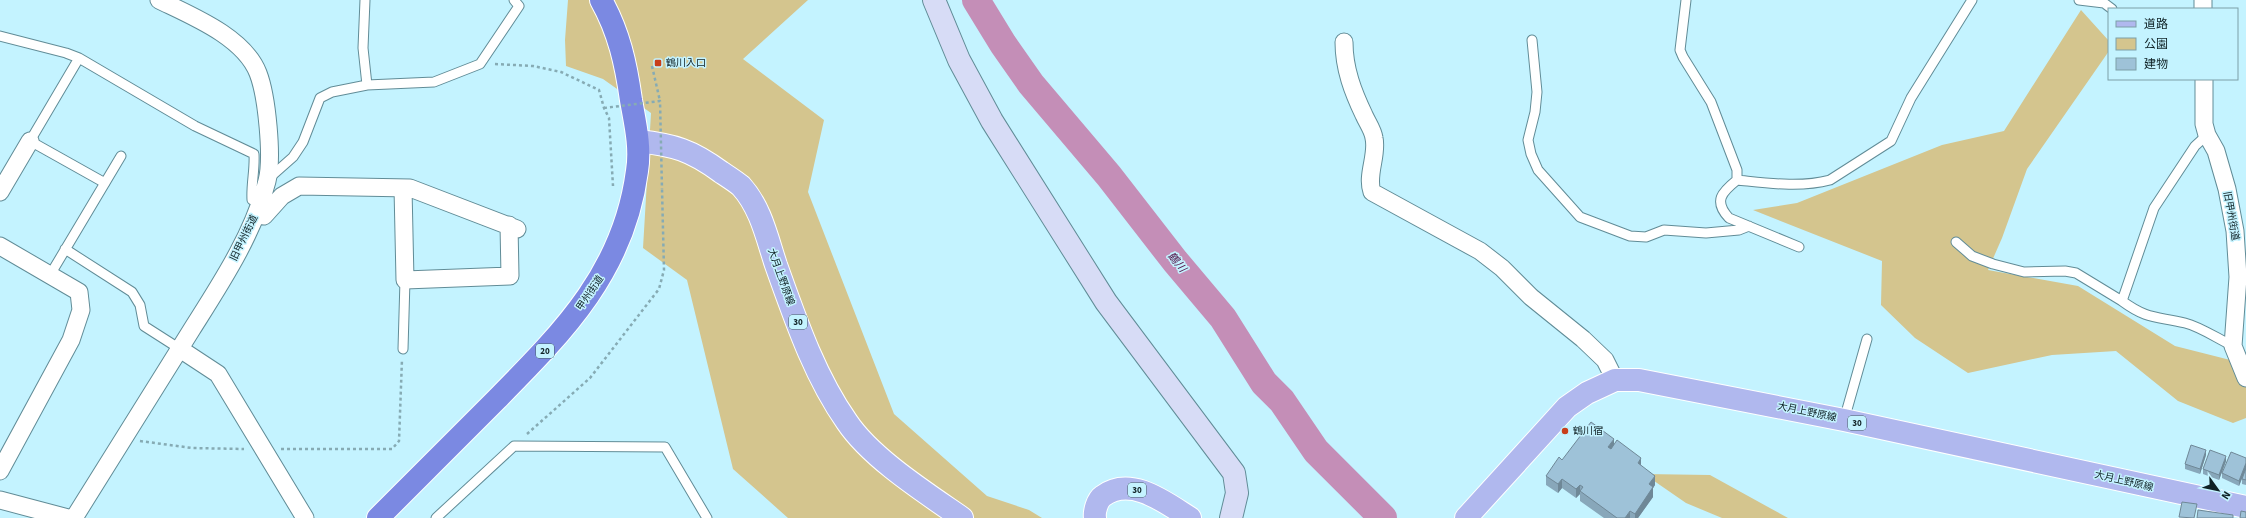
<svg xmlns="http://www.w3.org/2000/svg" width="2246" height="518" viewBox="0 0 2246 518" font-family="'Source Sans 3','Noto Sans JP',sans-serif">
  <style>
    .green { fill: #d4c58e }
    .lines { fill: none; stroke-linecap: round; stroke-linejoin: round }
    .river { stroke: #c48eb7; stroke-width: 28 }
    .lane-casing { stroke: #618c97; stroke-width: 11 }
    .street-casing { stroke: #618c97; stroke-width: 19 }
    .secondary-casing { stroke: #618c97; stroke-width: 24 }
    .primary-casing { stroke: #fff; stroke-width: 24 }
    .highway-casing { stroke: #fff; stroke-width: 24 }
    .path { stroke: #86abb4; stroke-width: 2.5; stroke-dasharray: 3 3; stroke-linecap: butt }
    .lane { stroke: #fff; stroke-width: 9 }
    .street { stroke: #fff; stroke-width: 17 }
    .secondary { stroke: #d7dcf6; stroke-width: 22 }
    .primary { stroke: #b0b8ee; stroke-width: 22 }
    .highway { stroke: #7b89e2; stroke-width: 22 }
    .path-bridge { stroke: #86abb4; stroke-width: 2.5; stroke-dasharray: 3 3; stroke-linecap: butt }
    .wall { fill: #88a7ba }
    .shaded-wall { fill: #6f8897 }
    .building { fill: #9ec2d8; stroke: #6f8897 }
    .poi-dot { fill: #c83f1a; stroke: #c4f3ff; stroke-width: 1.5 }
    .labels { text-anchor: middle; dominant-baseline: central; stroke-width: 3; stroke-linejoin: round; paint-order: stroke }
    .shield { fill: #c4f3ff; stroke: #456066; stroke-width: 1 }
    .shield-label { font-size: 9px; font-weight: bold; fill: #0f2125 }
    .poi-label { font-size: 10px; fill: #0f2125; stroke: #c4f3ff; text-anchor: start }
    .street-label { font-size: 10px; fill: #0f2125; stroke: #c4f3ff }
    .water-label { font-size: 11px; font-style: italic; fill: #541349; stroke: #c4f3ff }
  </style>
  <rect width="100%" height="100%" fill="#c4f3ff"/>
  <path class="green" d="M568,0H808L743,59L824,120L808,192L894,414L987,496L1029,510L1042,518H788L733,469L687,280L643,248L651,113L603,79L566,66L565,40Z
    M2081,10L2109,41V51L2027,169L2002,238L1988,270L2078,286L2175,346L2246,364V418L2233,423L2178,401L2116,351L2052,355L1968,373L1915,338L1881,305L1882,261L1753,210L1797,203L1942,145L2004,131Z
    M1644,474L1710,475L1788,518H1722L1686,503Z"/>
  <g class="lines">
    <path class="river" d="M976,0L1003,44L1031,84L1109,176L1175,261L1223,318L1264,383L1282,401L1316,451L1383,518"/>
    <g class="lane-casing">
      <path id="lane" d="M365,0L363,48L367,85
        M1686,0L1680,50L1683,57L1711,102L1737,170V180C1722,192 1713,201 1729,218L1799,247
        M2079,0L2104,3L2112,9
        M0,36L66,53L79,58L195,126L254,154C255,170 251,184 252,200L267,180L293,157L303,142L320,98L332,92L367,85L434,82L480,64L519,6L514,0
        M1532,40L1537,92L1535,112L1528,140L1531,154L1538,170L1580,217L1630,236L1646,237L1664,230L1706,233L1739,230L1749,226
        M79,58L30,141L105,183
        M2207,135L2195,146L2154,208L2122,301C2148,320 2156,316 2185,323C2201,327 2218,339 2233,346
        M1737,180C1767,183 1800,188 1830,180L1891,141L1911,98L1972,0
        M1956,242L1972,256L1993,264L2024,272L2065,271L2076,273L2122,301
        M65,249L132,292L140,305L144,326L180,349
        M50,275L121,156
        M403,349L405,280
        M1844,420L1867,339
        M436,518L514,446L665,447L707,518"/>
    </g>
    <g class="street-casing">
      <path id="street" d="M2203,0V9
        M1344,42C1344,69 1353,92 1364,115C1367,122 1373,130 1374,138C1378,155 1366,175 1372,192L1480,251L1502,268L1531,297L1583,339L1605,360L1615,380
        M2204,79V124L2207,135L2216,151L2227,189L2235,231L2238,277L2233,346L2246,378
        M403,188L405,280L510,276L509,225
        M0,192L30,141
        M257,212L264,216L282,196L299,186L410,188L517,229
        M0,246L79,292L81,310L71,340L0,471
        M180,349L218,374L305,518
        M0,500L68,518
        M74,518C113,455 153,392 192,329C221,283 253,235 267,181C273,158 267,96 258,73C244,37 192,16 159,0"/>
    </g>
    <g class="secondary-casing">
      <path id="secondary" d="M934,0L959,60L992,121L1106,302L1234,473L1237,493L1231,518"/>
    </g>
    <g class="primary-casing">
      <path id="primary" d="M638,141C674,145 691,150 721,172C727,176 735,181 741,186C761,208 767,238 776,265C795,318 814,375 847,422C871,458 926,493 962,518
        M1095,518C1094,512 1097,500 1103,496C1131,475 1166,503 1190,518
        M1466,518L1567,407L1587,393L1615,380H1639L1844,420L2246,507"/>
    </g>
    <g class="highway-casing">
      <path id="highway" d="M378,518C418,478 457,439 497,399C564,331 624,271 637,171C641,147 635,123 631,100C626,64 619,32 601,0"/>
    </g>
    <path class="path" d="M495,64L533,66L561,72L599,90L604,108L609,118L613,186
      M652,66L660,101
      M527,434L590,378L659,289L664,270L662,189
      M140,441L192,448L244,449
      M281,449H392L399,441L402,359"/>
    <use href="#lane" class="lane"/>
    <use href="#street" class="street"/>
    <use href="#secondary" class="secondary"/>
    <use href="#primary" class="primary"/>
    <use href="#highway" class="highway"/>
    <path class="path-bridge" d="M604,108L660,101L662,189"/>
  </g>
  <path class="wall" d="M1614,445L1641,466L1655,485L1653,488V497L1638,518H1604L1580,501V494L1576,498L1562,488L1558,493L1546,485V476L1562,460Z
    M2206,455L2200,474L2185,469V464Z
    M2246,458V485L2242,484V479L2246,469L2239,486L2222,478V473Z
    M2226,461L2219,480L2203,474V469Z"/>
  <path class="shaded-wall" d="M1614,439V448L1608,456V447Z
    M2206,450V455L2200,474V469Z
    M2226,456V461L2219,480V475Z
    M1641,458V468L1638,463Z
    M2246,463V468L2239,486V481Z
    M1655,476V485L1653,488V497L1638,518H1635V514L1649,484Z
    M1562,479V488L1558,493V484Z
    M1580,485V494L1576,498V489Z
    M1630,511V518H1625Z"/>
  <path class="building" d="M1591,422L1614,439L1608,447L1611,449L1617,440L1641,458L1638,463L1655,476L1649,484L1653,487L1635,514L1630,511L1625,518H1617L1580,491L1583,487L1580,485L1576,489L1562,479L1558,484L1546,476L1559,457L1562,460Z
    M2191,445L2206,450L2200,469L2185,464Z
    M2210,450L2226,456L2219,475L2203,469Z
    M2231,452L2246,458V463L2239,481L2222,473Z
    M2246,468V480L2242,479Z
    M2182,502L2197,504L2194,518L2179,517Z
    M2198,510L2233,515V518H2197Z
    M2241,511L2246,512V518H2240Z"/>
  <g class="poi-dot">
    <rect x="654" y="59" width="8" height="8" rx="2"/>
    <circle cx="1565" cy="431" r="4"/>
  </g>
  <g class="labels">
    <g class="shield">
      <rect x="789" y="315" width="18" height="14" rx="3"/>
      <rect x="536" y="344" width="18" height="14" rx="3"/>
      <rect x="1848" y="416" width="18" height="14" rx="3"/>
      <rect x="1128" y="483" width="18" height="14" rx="3"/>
    </g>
    <g class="shield-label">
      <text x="798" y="322">30</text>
      <text x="545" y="351">20</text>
      <text x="1857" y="423">30</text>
      <text x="1137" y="490">30</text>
    </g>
    <g class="poi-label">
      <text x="666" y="63">鶴川入口</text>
      <text x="1573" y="431">鶴川宿</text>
    </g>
    <g class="street-label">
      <text transform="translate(2231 216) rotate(80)">旧甲州街道</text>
      <text transform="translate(244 238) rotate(-64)">旧甲州街道</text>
      <text transform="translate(781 277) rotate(70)">大月上野原線</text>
      <text transform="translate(590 293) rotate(-56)">甲州街道</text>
      <text transform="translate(1807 412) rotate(12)">大月上野原線</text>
      <text transform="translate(2124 481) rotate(13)">大月上野原線</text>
    </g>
    <g class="water-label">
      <text transform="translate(1177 262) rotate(51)">鶴川</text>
    </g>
  </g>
  <rect x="2108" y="8" width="130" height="72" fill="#c4f3ff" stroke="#7c9fa8"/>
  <rect x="2116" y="21" width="20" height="6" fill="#b0b8ee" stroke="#7c9fa8"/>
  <text x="2144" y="28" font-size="12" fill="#0f2125">道路</text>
  <rect x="2116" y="38" width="20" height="12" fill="#d4c58e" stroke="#7c9fa8"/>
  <text x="2144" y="48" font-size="12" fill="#0f2125">公園</text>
  <rect x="2116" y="58" width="20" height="12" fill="#9ec2d8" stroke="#7c9fa8"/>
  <text x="2144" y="68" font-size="12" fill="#0f2125">建物</text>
  <g transform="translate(2218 490) rotate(123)" stroke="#c4f3ff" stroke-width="3" paint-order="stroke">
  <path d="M0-3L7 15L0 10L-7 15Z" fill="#0f2125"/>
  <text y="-6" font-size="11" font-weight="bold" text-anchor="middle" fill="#0f2125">N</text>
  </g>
</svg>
